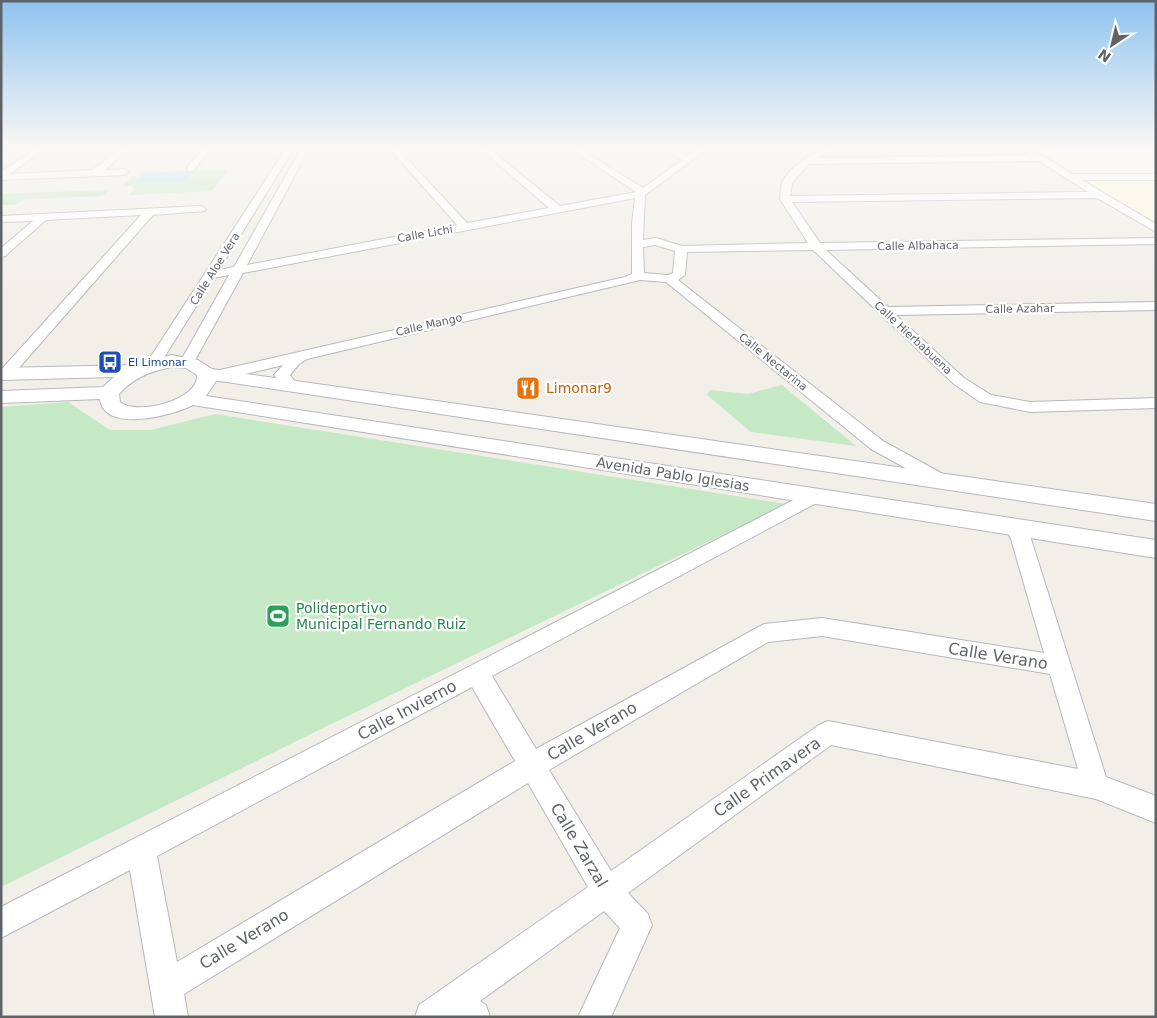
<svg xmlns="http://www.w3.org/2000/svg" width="1157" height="1018" viewBox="0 0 1157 1018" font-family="'DejaVu Sans',sans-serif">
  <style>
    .commercial { fill: #fef7e0 }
    .green { fill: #c5e8c5 }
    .water { fill: #aadaff }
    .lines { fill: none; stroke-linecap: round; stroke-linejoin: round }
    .minor-casing { stroke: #b5b8bc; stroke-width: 2 }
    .tertiary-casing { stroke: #b5b8bc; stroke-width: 2 }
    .minor { fill: #fff; fill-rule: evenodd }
    .tertiary { fill: #fff; fill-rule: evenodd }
    .labels { text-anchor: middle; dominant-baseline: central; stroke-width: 4.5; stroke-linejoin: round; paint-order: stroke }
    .far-street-label { font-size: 11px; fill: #5f6368; stroke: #fff }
    .far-transit-label { font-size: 11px; fill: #164399; stroke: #fff; text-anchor: start }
    .food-label { font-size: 14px; fill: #c56008; stroke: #fff; text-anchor: start }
    .street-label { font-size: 14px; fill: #5f6368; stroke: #fff }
    .leisure-label { font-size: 14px; fill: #27864d; stroke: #fff; text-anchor: start }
    .near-street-label { font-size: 16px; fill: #5f6368; stroke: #fff }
  </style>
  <rect width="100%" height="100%" fill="#f1efe8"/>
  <path class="commercial" d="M1033,147H1156V223L1095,187Z"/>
  <path class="green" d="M229,169L212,191L129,195L135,189L132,188L134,186H122L133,176H139L142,172Z
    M109,190L102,196L24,199L16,205H1V194Z
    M782,385L856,446L751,432L707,395L710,390L748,394Z
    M68,402L110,430H151L215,414L786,504L323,728L1,887V407Z"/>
  <path class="water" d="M190,172L187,175L189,176L183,181L134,183L144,174Z"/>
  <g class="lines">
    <g class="minor-casing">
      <path id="minor" d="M38,147H47L10,174L93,170L121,147H130L105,170L124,169L129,172L124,175L1,180V172Z
        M205,147H213L193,171H187V167Z
        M287,147H295L219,270L234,267L302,147H310L247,265L457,225L388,147H396L467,223L549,208L478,147H487L560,206L636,192L568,147H577L643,188L682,160L660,147H670L688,156L701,147H710L645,195L643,240L656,238L682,246L808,243L780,199C781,194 780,188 782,183C787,168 821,145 836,147L819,158L1030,155L1027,152L1031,149L1073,174H1156V180H1082L1156,224V232L1097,198L792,202L820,243L1156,238V244L826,250L888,307L1156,302V310L896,315L964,378L991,395L1030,402L1156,398V408L1030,412L980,402L954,384L813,250L687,252L685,275L678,280L883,441L952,479L955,483L952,487L946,489L940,487L871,449L666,282L640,280L307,359L299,364L290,375L298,386L295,389H285L274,375L283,365L220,380L215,378L212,375L215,372L220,370L625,277L632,274V223L635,198L243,273L194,362L192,365H182L180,362L229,275L214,278L158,367H148L146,364ZM1039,161L1088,192L790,196L792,183L809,164ZM655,245L675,251L673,273L668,275L644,273L643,247Z
        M201,206L206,209L205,211L153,215L11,377H1V370L141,215L46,220L5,256L1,257V248L33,221L1,222V216Z
        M813,490L820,491L822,496L820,501L492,676L536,749L764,624L822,618L1044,653L1011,539L1005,527L1008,522L1015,520L1022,522L1031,539L1106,777L1156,796V823L1096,799L831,745L628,893L648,914L652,925L611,1017H578L620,928L604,911L480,1001L486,1005L490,1017H415L419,1005L588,887L528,783L184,994L188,1017H155L130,870L1,938V907ZM822,636L1050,674L1078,769L828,721L819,725L611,871L549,770L768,642ZM472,687L515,761L177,962L157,856Z"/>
    </g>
    <g class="tertiary-casing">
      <path id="tertiary" d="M171,355L198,360L212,369L1156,504V521L220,381H216L206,396L1156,540V558L193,405C174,415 104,434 100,399L1,403V391L103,387L114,377L1,380V368L135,365ZM171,367L186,368L197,375C199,400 137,416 120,402L119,394C133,378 151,371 171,367Z"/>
    </g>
    <use href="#minor" class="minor"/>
    <use href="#tertiary" class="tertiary"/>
  </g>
  <linearGradient id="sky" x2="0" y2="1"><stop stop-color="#8fc3f1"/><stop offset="0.51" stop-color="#f9f8f5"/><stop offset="1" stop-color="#f9f8f5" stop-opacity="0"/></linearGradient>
  <rect width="1157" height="289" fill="url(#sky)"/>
  <defs>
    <g id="bus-square" transform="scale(1.25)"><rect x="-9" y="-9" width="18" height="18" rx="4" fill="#1a4fb4" stroke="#fff"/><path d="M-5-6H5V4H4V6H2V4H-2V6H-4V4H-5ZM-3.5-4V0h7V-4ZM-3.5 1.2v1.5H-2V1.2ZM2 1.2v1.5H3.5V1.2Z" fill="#fff"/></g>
    <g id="restaurant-square" transform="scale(1.25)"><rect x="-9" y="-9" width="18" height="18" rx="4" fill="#e8710a" stroke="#fff"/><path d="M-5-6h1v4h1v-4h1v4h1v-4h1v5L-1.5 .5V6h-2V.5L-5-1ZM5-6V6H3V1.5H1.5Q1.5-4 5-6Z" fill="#fff"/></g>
    <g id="stadium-square" transform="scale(1.25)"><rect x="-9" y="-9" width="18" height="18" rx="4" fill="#2e9e5b" stroke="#fff"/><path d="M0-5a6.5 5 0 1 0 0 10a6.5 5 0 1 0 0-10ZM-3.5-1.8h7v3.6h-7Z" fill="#fff"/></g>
  </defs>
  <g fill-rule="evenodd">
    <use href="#bus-square" x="110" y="362"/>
    <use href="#restaurant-square" x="528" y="388"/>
    <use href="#stadium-square" x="278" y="616"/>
  </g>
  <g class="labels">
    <g class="far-street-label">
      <text transform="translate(425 234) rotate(-10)">Calle Lichi</text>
      <text transform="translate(918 246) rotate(-1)">Calle Albahaca</text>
      <text transform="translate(215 269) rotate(-58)">Calle Aloe Vera</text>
      <text transform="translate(1020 309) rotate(-1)">Calle Azahar</text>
      <text transform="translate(429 325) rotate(-13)">Calle Mango</text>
      <text transform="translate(913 338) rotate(43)">Calle Hierbabuena</text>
      <text transform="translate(773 362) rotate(39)">Calle Nectarina</text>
    </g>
    <g class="far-transit-label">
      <text x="128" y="362">El Limonar</text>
    </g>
    <g class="food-label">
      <text x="546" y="388">Limonar9</text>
    </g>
    <g class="street-label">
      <text transform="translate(673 474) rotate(9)">Avenida Pablo Iglesias</text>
    </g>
    <g class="leisure-label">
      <text x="296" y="608">Polideportivo<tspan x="296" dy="16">Municipal Fernando Ruiz</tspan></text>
    </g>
    <g class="near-street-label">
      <text transform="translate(998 656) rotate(9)">Calle Verano</text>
      <text transform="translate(407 710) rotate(-28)">Calle Invierno</text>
      <text transform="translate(592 731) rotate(-30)">Calle Verano</text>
      <text transform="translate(767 777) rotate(-35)">Calle Primavera</text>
      <text transform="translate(579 845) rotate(59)">Calle Zarzal</text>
      <text transform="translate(244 939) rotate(-31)">Calle Verano</text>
    </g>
  </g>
  <rect width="1157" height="1018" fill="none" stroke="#5f6368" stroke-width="5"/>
  <g transform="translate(1112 45) rotate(215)" stroke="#ffffff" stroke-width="4" paint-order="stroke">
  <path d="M0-4L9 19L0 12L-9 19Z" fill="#5f6368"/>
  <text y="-8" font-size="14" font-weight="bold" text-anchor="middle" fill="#5f6368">N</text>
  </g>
</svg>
